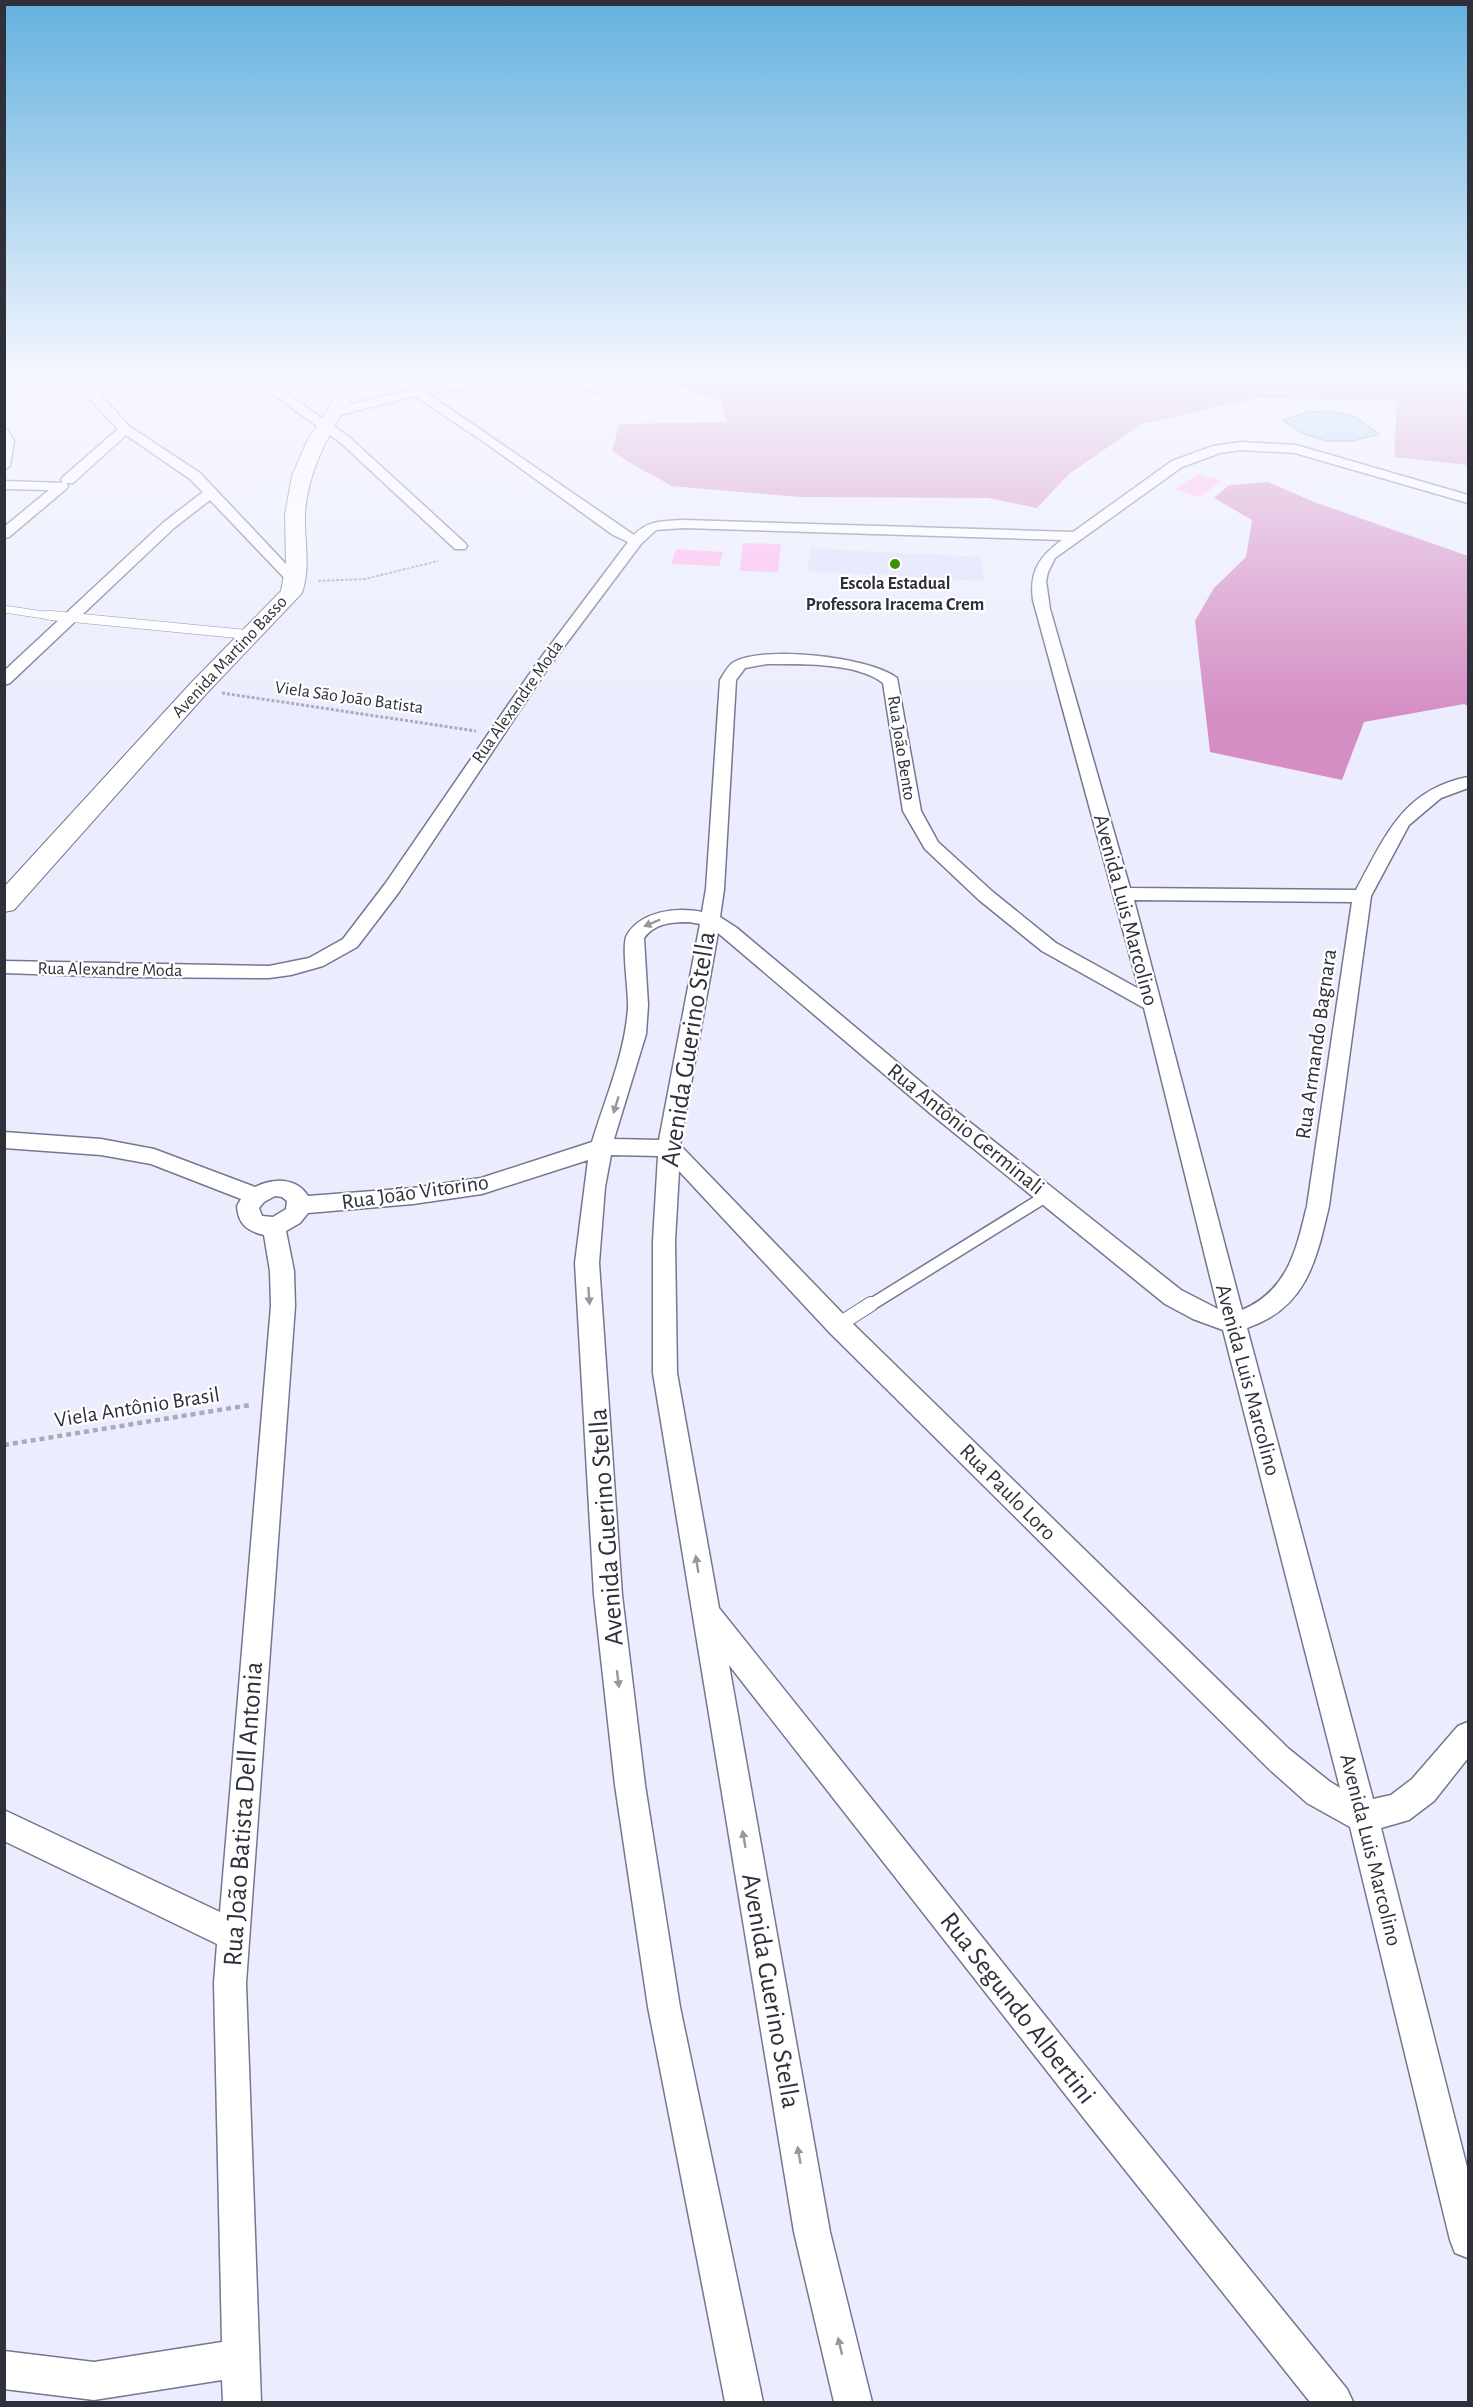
<svg xmlns="http://www.w3.org/2000/svg" width="1473" height="2407" viewBox="0 0 1473 2407" font-family="'Alegreya Sans',sans-serif">
  <style>
    .built { fill: #dde1fc }
    .green { fill: #ffb5ec }
    .forest { fill: #d58ec4 }
    .building { fill: #a8cbf2; stroke: #8597ab; stroke-width: 1.5 }
    .lines { fill: none; stroke-linecap: round; stroke-linejoin: round }
    .lane-far3-casing { stroke: #74778f; stroke-width: 8 }
    .lane-far2-casing { stroke: #74778f; stroke-width: 10 }
    .lane-far1-casing { stroke: #74778f; stroke-width: 14 }
    .lane-casing { stroke: #74778f; stroke-width: 16 }
    .street-casing { stroke: #74778f; stroke-width: 3 }
    .secondary-casing { stroke: #74778f; stroke-width: 2 }
    .path-far2 { stroke: #a9abba; stroke-width: 2; stroke-dasharray: 3 1.5; stroke-linecap: butt }
    .path-far1 { stroke: #a9abba; stroke-width: 3; stroke-dasharray: 3 2; stroke-linecap: butt }
    .path { stroke: #a9abba; stroke-width: 4.5; stroke-dasharray: 5 4; stroke-linecap: butt }
    .lane-far3 { stroke: #fff; stroke-width: 7 }
    .lane-far2 { stroke: #fff; stroke-width: 9 }
    .lane-far1 { stroke: #fff; stroke-width: 11 }
    .lane { stroke: #fff; stroke-width: 14 }
    .street { fill: #fff; fill-rule: evenodd }
    .secondary { fill: #fff; fill-rule: evenodd }
    .oneway { fill: #96989c }
    .poi-dot { fill: #3d9200; stroke: #fff; stroke-width: 2 }
    .labels { text-anchor: middle; dominant-baseline: central; stroke-width: 4.5; stroke-linejoin: round; paint-order: stroke }
    .far-poi-label { font-size: 18px; font-weight: bold; fill: #2e303a; stroke: #fff }
    .far-street-label { font-size: 18px; fill: #2e303a; stroke: #fff }
    .street-label { font-size: 22px; fill: #2e303a; stroke: #fff }
    .near-street-label { font-size: 27px; fill: #2e303a; stroke: #fff }
  </style>
  <rect width="100%" height="100%" fill="#ebedfe"/>
  <path class="built" d="M810,548L981,557L984,581L807,571Z"/>
  <path class="green" d="M1198,474L1222,481L1199,497L1175,489Z
    M743,543L781,544L778,572L740,571Z
    M676,549L723,552L719,566L671,564Z"/>
  <path class="forest" d="M672,375H1468V465L1394,457L1397,401L1258,398L1141,424L1069,474L1037,508L988,498L800,497L672,486L632,464L612,451L619,424L727,422L721,401L670,384Z
    M1268,482L1314,502L1468,556V706L1464,704L1364,722L1342,780L1210,752L1195,621L1214,588L1246,557L1252,520L1214,498L1229,485Z"/>
  <path class="building" d="M1331,411L1354,416L1379,434L1353,441H1327L1304,434L1283,420L1308,412Z"/>
  <g class="lines">
    <g class="lane-far3-casing">
      <path id="lane-far3" d="M4,609L57,617"/>
    </g>
    <g class="lane-far2-casing">
      <path id="lane-far2" d="M47,615L252,635"/>
    </g>
    <g class="lane-far1-casing">
      <path id="lane-far1" d="M869,1306L1048,1195"/>
    </g>
    <g class="lane-casing">
      <path id="lane" d="M838,1325L871,1304"/>
    </g>
    <g class="street-casing">
      <path id="street" d="M67,375L83,376L129,426L200,473L303,582L301,585H291L210,500L174,528L10,683L4,685V671L164,522L203,492L190,479L126,435L73,483H66L68,486L66,489L9,537L4,538V527L49,490L4,489V481L63,483L61,480L63,477L118,429Z
        M246,375H260L349,437L465,543L467,546L465,549H455L341,443Z
        M519,375H571L605,390L599,394L565,381H537L427,393L634,535C648,520 664,521 684,520L1073,532L1172,461L1213,446L1241,442L1296,445L1468,495V503L1295,453L1241,450L1220,453L1182,467L1055,558L1048,572L1046,581L1050,609L1130,888L1356,890C1385,837 1402,790 1468,777V788L1441,798L1409,825L1371,896L1329,1206C1316,1262 1306,1308 1247,1328L1373,1799L1391,1795L1412,1779L1458,1726L1468,1722V1758L1434,1801L1409,1820L1381,1828L1468,2171V2258L1455,2253L1450,2240L1350,1827L1307,1803L1269,1769L829,1332L679,1171L675,1241L677,1373L719,1608L1114,2102L1347,2389L1353,2402H1310L1090,2126L729,1665L830,2232L872,2402H834L794,2232L653,1373V1241L658,1156L611,1155L605,1187L599,1263L622,1595L645,1785L680,2007L763,2402H725L648,2007L615,1785L594,1595L575,1263L588,1160L482,1194L413,1204L308,1213L300,1223L286,1231L294,1271L295,1306L246,1983L261,2402H223L222,2380L94,2400L4,2389V2351L94,2362L222,2342L214,1983L217,1944L4,1841V1810L220,1912L271,1306L270,1271L264,1235C247,1231 238,1224 237,1206L241,1199L151,1164L101,1155L4,1148V1132L101,1139L154,1149L255,1187C273,1178 296,1177 308,1196L413,1188L481,1178L592,1142C605,1099 625,1054 628,1008C629,993 621,944 627,935C641,911 677,907 702,912L706,889L720,680C724,674 728,665 734,662C763,645 871,657 897,678L921,811L938,842L993,892L1056,943L1139,989L1033,600C1029,571 1040,556 1062,540L684,528L656,530L641,544L548,668L399,892L357,947L323,966L291,975L269,978L121,977L4,973V961L269,966L309,958L343,939L385,884L537,663L628,542L613,535L487,444L415,396L335,416L329,412L331,409L430,385ZM767,664C799,664 857,662 883,683L903,811L925,849L979,900L1042,951L1144,1008L1218,1309L1181,1290L947,1104L737,928L720,917L724,889L736,680L745,668ZM1134,900L1352,902L1307,1206C1296,1251 1288,1290 1242,1310ZM689,922L700,924L659,1140L614,1139L646,1034L648,1005L644,938C655,923 672,922 689,922ZM718,933L931,1114L1165,1304L1193,1319L1223,1330L1340,1788L1329,1781L1289,1749L847,1318L680,1145ZM275,1196L282,1197L287,1201L286,1209L273,1217L262,1216L259,1208L264,1202Z
        M4,429L8,430L14,441L10,466L4,470Z"/>
    </g>
    <g class="secondary-casing">
      <path id="secondary" d="M350,375H367C339,418 308,461 305,514C304,541 311,567 302,593L206,694L14,910L4,912V887L190,684L281,591L286,564L285,515L292,476L307,441Z"/>
    </g>
    <path class="path-far2" d="M318,581L365,579L438,561"/>
    <path class="path-far1" d="M222,693L476,731"/>
    <path class="path" d="M4,1445L250,1405"/>
    <use href="#lane-far3" class="lane-far3"/>
    <use href="#lane-far2" class="lane-far2"/>
    <use href="#lane-far1" class="lane-far1"/>
    <use href="#lane" class="lane"/>
    <use href="#street" class="street"/>
    <use href="#secondary" class="secondary"/>
  </g>
  <defs><path id="oneway-solid" d="M-6-.8H1V-3.2L6.5 0L1 3.2V.8H-6Z" transform="scale(1.5)"/></defs>
  <g class="oneway">
    <use href="#oneway-solid" transform="translate(652 923) rotate(157)"/>
    <use href="#oneway-solid" transform="translate(616 1105) rotate(107)"/>
    <use href="#oneway-solid" transform="translate(589 1296) rotate(86)"/>
    <use href="#oneway-solid" transform="translate(697 1564) rotate(-99)"/>
    <use href="#oneway-solid" transform="translate(618 1679) rotate(83)"/>
    <use href="#oneway-solid" transform="translate(744 1839) rotate(-100)"/>
    <use href="#oneway-solid" transform="translate(799 2155) rotate(-100)"/>
    <use href="#oneway-solid" transform="translate(840 2346) rotate(-103)"/>
  </g>
  <linearGradient id="sky" x2="0" y2="1"><stop stop-color="#63b1de"/><stop offset="0.53" stop-color="#f6f7ff"/><stop offset="1" stop-color="#f6f7ff" stop-opacity="0"/></linearGradient>
  <rect width="1473" height="712" fill="url(#sky)"/>
  <circle class="poi-dot" cx="895" cy="564" r="6"/>
  <g class="labels">
    <g class="far-poi-label">
      <text x="895" y="584">Escola Estadual<tspan x="895" dy="21">Professora Iracema Crem</tspan></text>
    </g>
    <g class="far-street-label">
      <text transform="translate(230 657) rotate(-47)">Avenida Martino Basso</text>
      <text transform="translate(349 698) rotate(8)">Viela São João Batista</text>
      <text transform="translate(518 702) rotate(-55)">Rua Alexandre Moda</text>
      <text transform="translate(901 748) rotate(81)">Rua João Bento</text>
      <text transform="translate(110 970) rotate(1)">Rua Alexandre Moda</text>
    </g>
    <g class="street-label">
      <text transform="translate(1126 910) rotate(75)">Avenida Luis Marcolino</text>
      <text transform="translate(1316 1044) rotate(-82)">Rua Armando Bagnara</text>
      <text transform="translate(966 1129) rotate(39)">Rua Antônio Germinali</text>
      <text transform="translate(415 1192) rotate(-8)">Rua João Vitorino</text>
      <text transform="translate(1248 1380) rotate(75)">Avenida Luis Marcolino</text>
      <text transform="translate(137 1407) rotate(-9)">Viela Antônio Brasil</text>
      <text transform="translate(1008 1492) rotate(45)">Rua Paulo Loro</text>
      <text transform="translate(1371 1850) rotate(76)">Avenida Luis Marcolino</text>
    </g>
    <g class="near-street-label">
      <text transform="translate(688 1049) rotate(-81)">Avenida Guerino Stella</text>
      <text transform="translate(606 1527) rotate(-94)">Avenida Guerino Stella</text>
      <text transform="translate(243 1814) rotate(-86)">Rua João Batista Dell Antonia</text>
      <text transform="translate(771 1991) rotate(80)">Avenida Guerino Stella</text>
      <text transform="translate(1018 2008) rotate(52)">Rua Segundo Albertini</text>
    </g>
  </g>
  <rect width="1473" height="2407" fill="none" stroke="#2e303a" stroke-width="12"/>
</svg>
